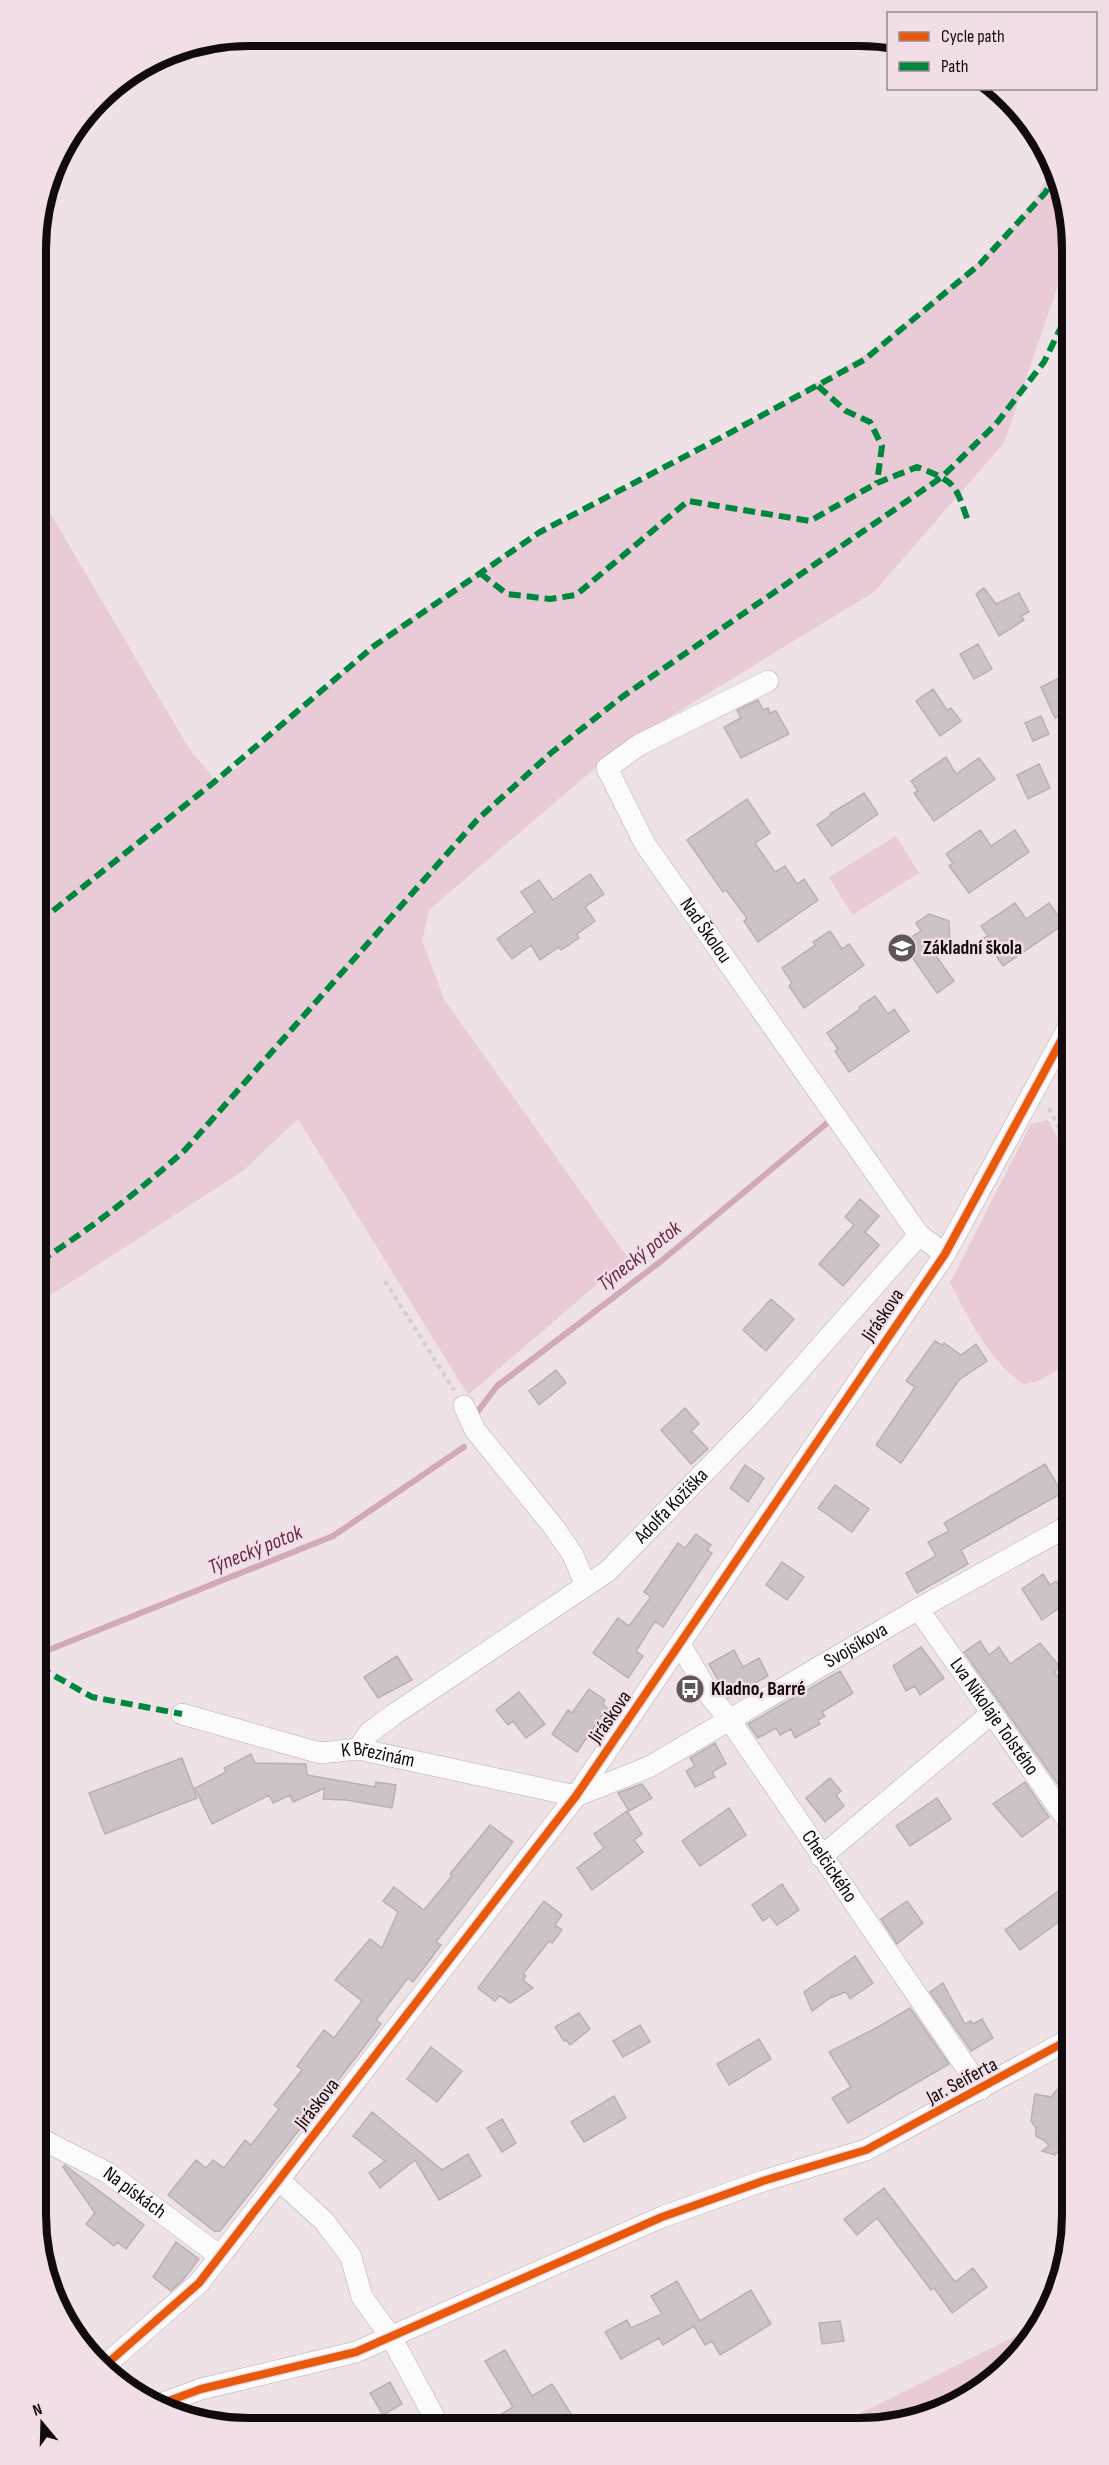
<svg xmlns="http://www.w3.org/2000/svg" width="1109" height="2465" viewBox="0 0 1109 2465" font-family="'Sofia Sans Condensed',sans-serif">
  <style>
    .green { fill: #e8cbd6 }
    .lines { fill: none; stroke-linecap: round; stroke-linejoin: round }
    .stream { stroke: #d1a9ba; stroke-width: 6 }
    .building { fill: #ccc3c7; stroke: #b9b0b4; stroke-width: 1.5 }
    .minor-casing { stroke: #b6aeb1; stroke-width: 22 }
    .path { stroke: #d0cece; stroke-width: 4; stroke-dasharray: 4.5 4.5; stroke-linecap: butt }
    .minor { stroke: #fcfbfb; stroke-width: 21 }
    .quiet { stroke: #00873e; stroke-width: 6; stroke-dasharray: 12 6; stroke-linecap: butt }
    .cycleway-casing { stroke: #f2dee6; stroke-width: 11 }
    .cycleway { stroke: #e8590c; stroke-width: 8 }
    .labels { text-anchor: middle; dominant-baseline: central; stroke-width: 5; stroke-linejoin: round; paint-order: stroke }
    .street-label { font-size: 20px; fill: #120b0e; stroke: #f2dee6 }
    .poi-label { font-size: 20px; font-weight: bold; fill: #120b0e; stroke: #f2dee6; text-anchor: start }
    .water-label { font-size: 21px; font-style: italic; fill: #662746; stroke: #f2dee6 }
    .rim { fill: none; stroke: #120b0e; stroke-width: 8 }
  </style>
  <rect width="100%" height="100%" fill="#eee2e7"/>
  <path class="green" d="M1054,166L1066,194V262L1004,443L874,592L620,747L429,910L422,941L445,1001L628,1258L468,1395L298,1119L243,1171L40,1302L37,491L190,750C198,761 211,771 214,782L240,766L270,735L398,626L471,577L540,534L716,442L873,350L976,264L1007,234L1034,200Z
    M896,836L919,873L852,915L829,877Z
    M1048,1120L1069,1159L1070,1363L1038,1381L1024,1384C989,1362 969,1318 950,1283L1031,1124Z
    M1045,2316L1020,2356L978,2393L915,2422H843L1014,2337Z"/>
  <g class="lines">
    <path class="stream" d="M475,1415L497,1386L660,1262L826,1124
      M41,1653L333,1536L464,1447"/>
  </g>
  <path class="building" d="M984,588L996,604L1019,593L1029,612L1021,616L1024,620L999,636L976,594Z
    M978,644L992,669L974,679L960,654Z
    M1067,674V712L1055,718L1041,687Z
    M933,689L947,710L951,708L961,721L940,736L916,701Z
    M758,700L763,710L768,708L770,713L776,711L789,734L741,758L724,727L741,718L737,710Z
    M1041,716L1049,734L1033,741L1025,723Z
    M946,757L956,774L979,758L995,779L934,821L914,793L918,791L911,781Z
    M1039,764L1050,788L1028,799L1017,775Z
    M864,793L878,814L832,846L817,825L831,815L830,814Z
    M747,799L770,833L755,843L775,872L785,866L797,884L804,879L818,900L758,942L744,921L747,918L726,890L723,892L687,840Z
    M980,830L991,846L1015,830L1029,852L969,893L949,866L953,863L946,854Z
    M590,874L604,894L585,907L595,921L577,934L579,938L561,950L559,947L540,960L531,945L512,959L497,939L535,912L521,892L539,880L553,900Z
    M1015,903L1026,919L1049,903L1064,924L1003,966L984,938L988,936L981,926Z
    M929,914L949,921L950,942L934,953L954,981L937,993L912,957L906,961L897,947L921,931L916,923Z
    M830,931L842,949L849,944L864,965L804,1008L789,986L792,983L782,968L815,945L813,942Z
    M875,996L888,1014L894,1009L909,1031L849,1072L835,1051L838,1049L827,1033L860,1009L859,1007Z
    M860,1199L879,1216L865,1232L879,1245L843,1286L819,1264L854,1225L845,1217Z
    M771,1299L794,1319L766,1351L743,1330Z
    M935,1341L942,1345L944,1343L961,1355L976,1344L987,1361L959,1380L901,1463L876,1445L915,1387L906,1381Z
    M556,1370L566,1383L539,1405L529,1391Z
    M685,1408L699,1424L691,1431L708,1449L691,1464L661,1430Z
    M1045,1464L1062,1493L961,1550L968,1564L917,1593L906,1573L936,1556L928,1542L949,1531L944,1523Z
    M745,1465L764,1478L748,1502L730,1488Z
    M835,1485L869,1509L852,1532L818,1508Z
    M696,1534L711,1545L707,1550L712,1553L663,1627L655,1621L636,1651L643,1656L628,1678L593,1653L618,1618L629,1626L651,1597L644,1592L678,1543L685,1548Z
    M782,1562L804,1577L787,1600L766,1585Z
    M1043,1574L1050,1585L1056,1581L1069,1601L1042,1620L1022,1589Z
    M980,1641L989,1655L999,1647L1010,1664L1040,1643L1060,1667L1054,1672L1071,1693L1070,1801L964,1652Z
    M921,1647L944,1678L920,1695L915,1686L906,1691L893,1666Z
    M734,1650L743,1667L759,1658L768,1676L728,1698L709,1664Z
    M397,1656L412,1680L378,1698L364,1677Z
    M840,1671L853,1693L822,1712L825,1716L818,1720L820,1724L795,1738L791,1729L780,1735L776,1728L758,1738L748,1724Z
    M589,1689L605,1700L603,1704L607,1708L577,1752L552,1734L568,1710L572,1713Z
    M519,1692L545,1724L526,1738L513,1721L508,1725L496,1710Z
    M715,1743L726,1764L712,1772L715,1777L695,1787L686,1771L695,1766L690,1758Z
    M251,1754L255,1763L306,1764L307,1775L375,1787L376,1782L396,1785L392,1808L346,1800L323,1799L325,1788L293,1802L290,1795L273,1803L269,1795L212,1824L195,1788L226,1772L224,1768Z
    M182,1758L197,1798L105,1834L89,1793Z
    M830,1778L841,1791L836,1795L844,1806L825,1822L806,1798Z
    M1025,1782L1049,1817L1022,1837L993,1804Z
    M642,1784L652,1798L629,1811L618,1793Z
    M937,1798L951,1819L910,1846L896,1826Z
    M729,1808L746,1835L700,1866L682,1841Z
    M627,1811L642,1834L634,1840L643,1852L592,1890L577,1868L604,1848L594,1834Z
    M490,1825L513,1842L436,1942L441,1945L413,1982L408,1978L376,2020L381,2024L357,2056L220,2231H214L168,2195L196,2160L206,2168L213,2160L224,2168L245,2140L251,2145L279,2109L274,2105L302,2070L297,2066L324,2030L334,2038L362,2001L335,1980L370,1939L382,1948L398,1912L383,1901L394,1887L424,1910L452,1876L450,1874Z
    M1071,1882V1913L1020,1950L1005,1930Z
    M782,1884L799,1910L777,1925L770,1916L763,1921L752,1905Z
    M544,1901L562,1915L555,1925L562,1930L552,1943L549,1941L523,1974L526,1976L523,1980L533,1988L510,2003L500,1996L495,2001L478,1988Z
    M907,1901L923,1923L897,1944L881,1919Z
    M855,1956L873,1983L850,1999L846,1992L830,1998L812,2011L804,1992Z
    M943,1983L965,2024L971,2021L973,2024L982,2019L993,2038L971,2051L930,1992Z
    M910,2008L949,2064L848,2123L832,2098L851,2087L829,2052L878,2027Z
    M579,2013L590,2029L570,2045L566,2040L564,2041L555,2027Z
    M640,2025L650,2042L623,2057L613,2041Z
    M759,2039L771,2059L729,2085L717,2064Z
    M431,2047L462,2071L437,2102L407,2079Z
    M1071,2073L1058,2139L1072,2129V2155L1055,2153V2155L1042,2151L1049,2146L1045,2141L1036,2136V2128L1031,2121L1035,2094L1051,2097Z
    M614,2096L626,2118L584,2142L571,2122Z
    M372,2112L442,2170L468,2154L481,2176L439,2200L415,2160L380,2188L369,2173L385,2161L353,2136Z
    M502,2119L516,2143L502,2152L487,2128Z
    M65,2165L144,2225L126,2249L117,2242L114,2246L86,2224L95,2213L63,2167Z
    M884,2188L955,2282L973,2268L987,2287L952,2313L934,2288L931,2290L877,2218L857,2235L844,2219Z
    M176,2242L199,2259L183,2280L171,2291L153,2277Z
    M677,2281L700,2321L751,2290L771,2324L720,2355L712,2341L705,2345L694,2326L663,2345L659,2338L621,2359L605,2332L627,2320L631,2328L662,2314L651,2296Z
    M840,2321L844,2341L822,2344L819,2323Z
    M505,2350L532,2396L552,2384L577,2423L485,2424L513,2407L485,2361Z
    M390,2382L402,2404L383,2415L370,2393Z"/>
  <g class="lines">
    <g class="minor-casing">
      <g id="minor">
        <path id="s1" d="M768,681L639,745L607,768L645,844L919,1235"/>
        <path d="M464,1406L475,1430L553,1526L573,1555L586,1586"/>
        <path id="s2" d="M918,1609L1071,1825"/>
        <path id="s3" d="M680,1644L711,1697L729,1719L981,2089"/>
        <path id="s4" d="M182,1714L320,1753L358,1749L576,1796L649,1767L918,1609L1070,1525"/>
        <path id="s5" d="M358,1749L369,1733L393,1715L608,1571L761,1414L919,1235L945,1254"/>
        <path d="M821,1857L992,1713"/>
        <path id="s6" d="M43,2140L108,2173L220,2256"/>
        <path d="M279,2180L324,2221L351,2257L362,2297L391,2337L438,2424"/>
        <path d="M102,2368L199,2283L576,1796L945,1254L1068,1028"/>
        <path d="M163,2403L201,2389L356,2352L662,2217L763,2181L866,2150L1072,2038"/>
      </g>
    </g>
    <path class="path" d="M1049,1108L1069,1148
      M385,1281L454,1390"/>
    <use href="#minor" class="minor"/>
    <path class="quiet" d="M818,386L846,411L870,422L882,446L877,483
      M480,573L507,594L550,599L576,595L688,501L810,521L877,483L917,467C957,482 955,484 969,524
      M39,922L213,783L374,646L540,532L724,436L864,360L980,264L1045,193L1057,173
      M40,1261C92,1228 139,1191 185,1150L477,820L551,753L622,697L942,477L996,424L1044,362L1066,317
      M41,1665L46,1671L92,1697L182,1714"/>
    <g class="cycleway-casing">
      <path id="cycleway" d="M102,2368L199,2283L576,1796L945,1254L1068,1028
        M163,2403L201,2389L356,2352L662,2217L763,2181L866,2150L1072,2038"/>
    </g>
    <use href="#cycleway" class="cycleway"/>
  </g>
  <defs>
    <g id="school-disc" transform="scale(1.5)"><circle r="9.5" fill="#5f565a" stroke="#f2dee6"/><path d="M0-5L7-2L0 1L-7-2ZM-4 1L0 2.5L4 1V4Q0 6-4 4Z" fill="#fff"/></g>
    <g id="bus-disc" transform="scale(1.5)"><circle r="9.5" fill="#5f565a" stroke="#f2dee6"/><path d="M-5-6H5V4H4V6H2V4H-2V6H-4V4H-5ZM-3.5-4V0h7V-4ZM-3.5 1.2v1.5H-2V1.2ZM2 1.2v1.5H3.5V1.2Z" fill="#fff"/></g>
  </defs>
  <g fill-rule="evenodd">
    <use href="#school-disc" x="902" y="948"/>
    <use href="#bus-disc" x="690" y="1689"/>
  </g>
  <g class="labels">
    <g class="street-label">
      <text stroke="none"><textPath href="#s1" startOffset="374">Nad Školou</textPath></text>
      <text transform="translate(883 1315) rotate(-56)">Jiráskova</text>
      <text stroke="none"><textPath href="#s5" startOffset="399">Adolfa Kožíška</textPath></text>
      <text stroke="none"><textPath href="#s4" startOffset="723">Svojsíkova</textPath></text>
      <text transform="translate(610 1717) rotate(-55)">Jiráskova</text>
      <text stroke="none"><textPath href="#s2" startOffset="132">Lva Nikolaje Tolstého</textPath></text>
      <text stroke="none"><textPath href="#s4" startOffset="202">K Březinám</textPath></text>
      <text stroke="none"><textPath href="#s3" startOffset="268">Chelčického</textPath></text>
      <text transform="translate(962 2081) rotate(-28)">Jar. Seiferta</text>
      <text transform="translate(317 2104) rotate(-52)">Jiráskova</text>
      <text stroke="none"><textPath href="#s6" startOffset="106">Na pískách</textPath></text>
    </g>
    <g class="poi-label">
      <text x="923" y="948">Základní škola</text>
      <text x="711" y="1689">Kladno, Barré</text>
    </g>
    <g class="water-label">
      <text transform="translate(639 1256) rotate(-38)">Týnecký potok</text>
      <text transform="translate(255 1550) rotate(-22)">Týnecký potok</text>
    </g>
  </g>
  <path d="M0 0H1109V2465H0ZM249 46H859A203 203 0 0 1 1062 249V2215A203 203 0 0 1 859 2418H249A203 203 0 0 1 46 2215V249A203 203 0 0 1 249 46Z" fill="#f2dee6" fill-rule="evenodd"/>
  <path class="rim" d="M249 46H859A203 203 0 0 1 1062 249V2215A203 203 0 0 1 859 2418H249A203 203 0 0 1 46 2215V249A203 203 0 0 1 249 46Z"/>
  <rect x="887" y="12" width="210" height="78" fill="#f2dee6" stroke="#988a90" stroke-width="1.5"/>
  <rect x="899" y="32" width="30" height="9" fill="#e8590c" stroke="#988a90" stroke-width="1.5"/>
  <text x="941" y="42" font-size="18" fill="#120b0e">Cycle path</text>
  <rect x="899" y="62" width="30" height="9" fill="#00873e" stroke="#988a90" stroke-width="1.5"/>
  <text x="941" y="72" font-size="18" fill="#120b0e">Path</text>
  <g transform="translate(42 2423) rotate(341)" stroke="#f2dee6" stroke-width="4.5" paint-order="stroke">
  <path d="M0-4.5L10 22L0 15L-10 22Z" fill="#120b0e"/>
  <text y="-9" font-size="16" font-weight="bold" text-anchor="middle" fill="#120b0e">N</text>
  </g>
</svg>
